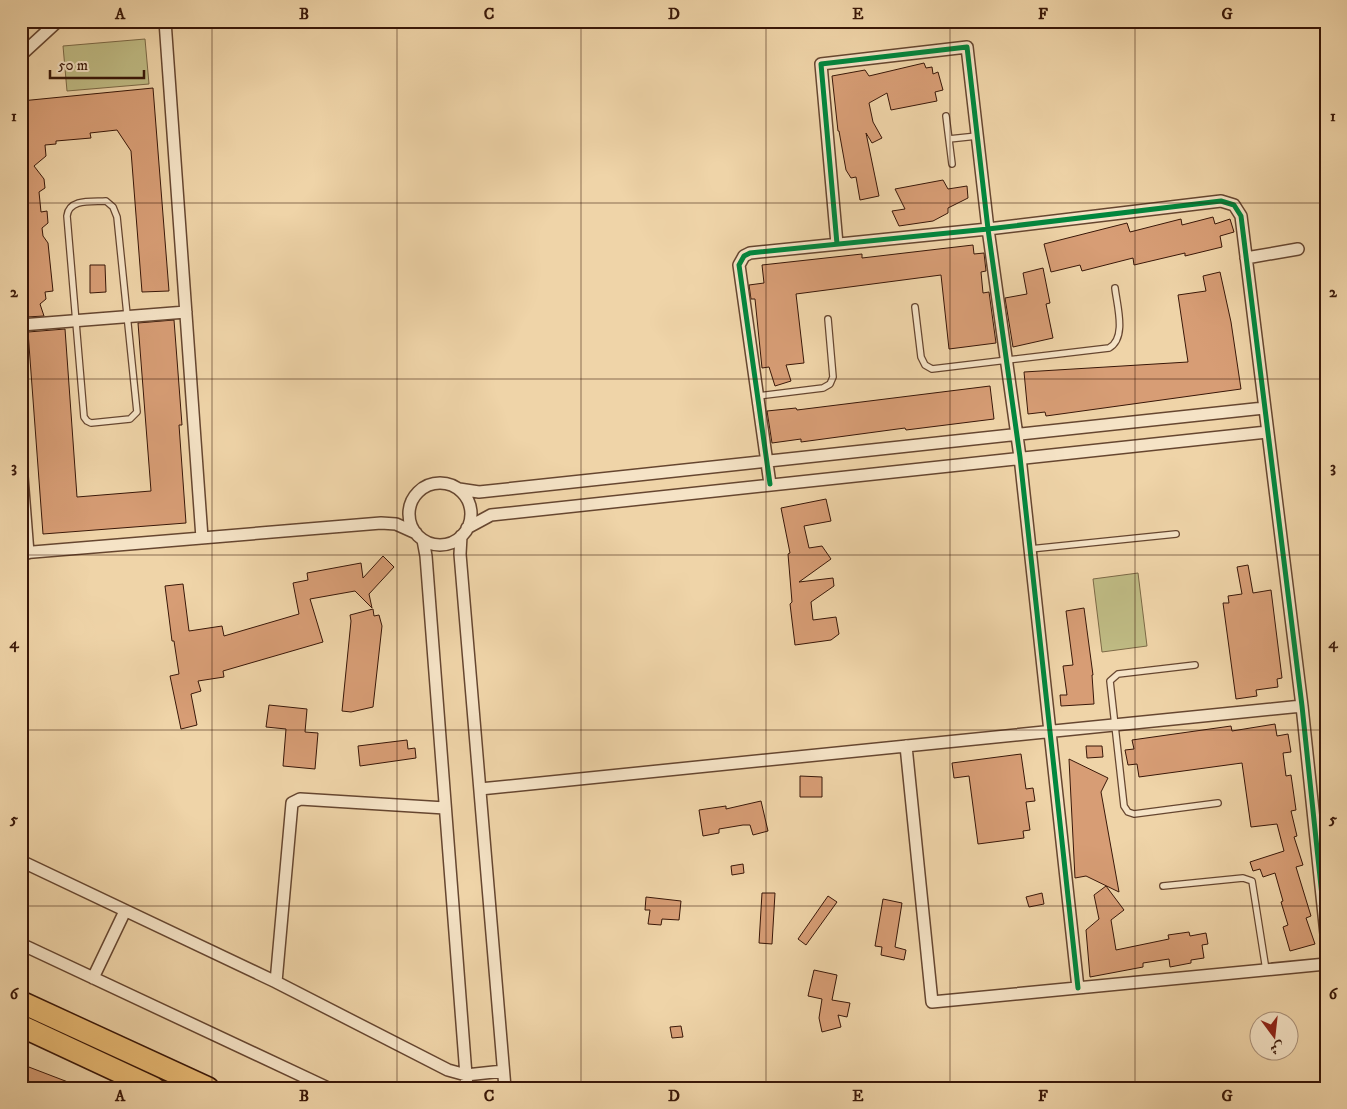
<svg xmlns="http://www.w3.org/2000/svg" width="1347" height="1109" viewBox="0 0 1347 1109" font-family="'IM FELL DW Pica',Amiri,serif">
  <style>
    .green { fill: #bfbb84; stroke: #7c6946 }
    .building { fill: #d79d75; stroke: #391708 }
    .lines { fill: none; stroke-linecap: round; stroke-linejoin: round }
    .lane-casing { stroke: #664630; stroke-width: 8 }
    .street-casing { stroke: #664630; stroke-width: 14 }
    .highway-casing { stroke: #391708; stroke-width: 24 }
    .lane { stroke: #f5e3c6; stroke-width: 5.5 }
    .street { stroke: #f5e3c6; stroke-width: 11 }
    .highway { stroke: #e8ba74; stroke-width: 21 }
    .cycleway-casing { stroke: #f5e3c6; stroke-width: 8 }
    .cycleway { stroke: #00873e; stroke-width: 5 }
    .grid { fill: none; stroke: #391708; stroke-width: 1; stroke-opacity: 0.55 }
    .neatline { fill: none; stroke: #391708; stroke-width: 2 }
    .grid-label { font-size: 16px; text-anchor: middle; font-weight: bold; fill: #391708 }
  </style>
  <rect width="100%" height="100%" fill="#efd4a8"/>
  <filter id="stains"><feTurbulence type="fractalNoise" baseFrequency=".004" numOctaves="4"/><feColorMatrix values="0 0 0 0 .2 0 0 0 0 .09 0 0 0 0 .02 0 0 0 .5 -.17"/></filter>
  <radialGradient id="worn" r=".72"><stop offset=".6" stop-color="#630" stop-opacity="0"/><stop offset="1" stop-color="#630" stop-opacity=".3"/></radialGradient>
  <path class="green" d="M117,21H148L149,23L117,26Z
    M145,39L149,84L67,91L63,46Z
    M1138,573L1147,646L1102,652L1093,579Z"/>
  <path class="building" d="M924,63L926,68L932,67L933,74L938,72L943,90L935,92L937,101L891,110L887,93L869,103L873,122L882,138L872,143L866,133L879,196L860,200L856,177L851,178L846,170L839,131H838L832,76L865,70L869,76Z
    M153,88L169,291L142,292L131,151L117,130L90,133L91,138L56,141V144L45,145L46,156L34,166L44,179L45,188L39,192L41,212L47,211L48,223L42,228L43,236L48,243L53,291L45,292L46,299L40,304L44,316L27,317L21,237V101Z
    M943,180L948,189L967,186L968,198L948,208V213L933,221L899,226L892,211L905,209L895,189Z
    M1213,217L1215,224L1230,219L1234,232L1220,236L1222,247L1185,256V253L1134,265L1133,258L1082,271L1080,265L1051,272L1044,244L1127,223L1130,232L1181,219L1182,225Z
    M973,245L974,254L984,253L986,271L981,272L983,293L989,292L996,343L949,349L941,275L796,294L804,363L786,365L791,381L775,386L769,367L762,368L755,299H751L749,285L764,283L762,265L862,254V258Z
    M90,265H105L106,292L90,293Z
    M1043,268L1050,303L1046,304L1053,338L1013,347L1005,298L1027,294L1023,273Z
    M1220,272L1231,322L1241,389L1046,416L1045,412L1028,414L1024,372L1188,362L1178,295L1206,291L1203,276Z
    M174,320L182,425H179L186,523L43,534L28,332L65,329L77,497L151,491L138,323Z
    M990,386L994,419L906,430L905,428L801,442V439L772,443L767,411L796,408L797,410Z
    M826,499L831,521L804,526L809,548L822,546L831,559L799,582L833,578L834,586L811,602L813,620L836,617L839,634L831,640L795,645L790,604L792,602L788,554L790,553L781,508Z
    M383,556L394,567L369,594L372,608L355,591L310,599L323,642L223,671L224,677L198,681L201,691L191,694L197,725L181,729L170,676L179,674L174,641H172L165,586L183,584L189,631L222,626L224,636L299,614L293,583L308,580L307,573L361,563L363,578Z
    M1248,565L1253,593L1271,590L1282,678L1277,679L1278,687L1256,690L1257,696L1236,699L1223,603H1229L1228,596L1242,594L1237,567Z
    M1084,608L1093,675H1092L1094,704L1061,706L1060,695H1067L1063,666L1073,665L1066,611Z
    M373,609L374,616L379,615L382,626L373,707L351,712L342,711L351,621L350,615Z
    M269,705L307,709L305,732L318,733L315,769L283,766L286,729L266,727Z
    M1275,724L1277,736L1288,734L1291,752L1283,753L1286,776L1291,775L1296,810L1291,811L1297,836L1294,837L1303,865L1296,867L1311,916L1306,918L1315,944L1290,951L1283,927L1288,925L1281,902L1283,901L1275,873L1263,877L1260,869L1253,871L1250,862L1284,851L1277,824L1251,827L1242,763L1139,777L1137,764L1128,765L1125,750L1134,749L1132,740L1231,726L1232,731Z
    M407,740L408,749L415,748L416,758L360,766L358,746Z
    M1086,746H1102L1103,757L1087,758Z
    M1021,754L1026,789L1033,788L1035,801L1026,802L1030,830L1023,831L1024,838L978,844L969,776L954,778L952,763Z
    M1069,759L1108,778L1101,792L1119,892L1086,876L1075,878Z
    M800,776L822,777V797H800Z
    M761,801L768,831L753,835L750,825H743L719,829V833L703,836L699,810L726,806V809Z
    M743,864L744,873L732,875L731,866Z
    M1106,886L1124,910L1111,920L1116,950L1169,939L1168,935L1189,932L1190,936L1206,933L1208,944L1202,945L1204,958L1191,960V963L1170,967L1169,959L1143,963V967L1090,977L1086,930L1099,919L1094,895Z
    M762,893H775L772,944L759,943Z
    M1042,893L1044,904L1029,907L1026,897Z
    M828,896L837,902L806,945L798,939Z
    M646,897L681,901L679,920L662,919L661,925L648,924L650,910H645Z
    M883,899L902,903L895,947L906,950L904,960L881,955L882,947L875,946Z
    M814,970L837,975L832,1000L850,1003L847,1017L838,1015L841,1027L822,1032L819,1018L822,999L808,996Z
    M681,1026L683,1037L672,1038L670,1027Z
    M21,1064L81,1087V1088H36L21,1082Z"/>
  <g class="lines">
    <g class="lane-casing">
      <path id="lane" d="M946,116L952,164
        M949,139L977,136
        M106,201L113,207L117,217L137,412L130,419L91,423L87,421L84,417L67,216C69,198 93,202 106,201Z
        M915,307L921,357L925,365L932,369L1109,348C1127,338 1117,306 1115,288
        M758,396L823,388L830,384L833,377L828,319
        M1030,549L1176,534
        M1195,665L1118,674L1110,681L1124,806L1128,812L1134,814L1218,803
        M1163,886L1243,878L1252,881L1266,970"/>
    </g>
    <g class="street-casing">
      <path id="street" d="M165,21L202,538
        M21,55L58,21
        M837,244L821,64L967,47L988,229L1020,457L1078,988
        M1246,258L1298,249
        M21,325L186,312
        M21,464L28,553
        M409 514a31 31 0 1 1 62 0a31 31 0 1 1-62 0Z
        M770,484L739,265L744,256L750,253L988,229L1221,201L1234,205L1241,216L1302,706L1326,934
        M459,489L479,492L1264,408
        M467,528L491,515L1267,432
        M461,536L460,554L505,1088
        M423,540L426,556L467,1088
        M21,553L381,523L396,524L416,533
        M906,746L932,1002L1326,964
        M480,789L1302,706
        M21,861L276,982L448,1070L466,1075L503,1071
        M21,944L328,1088
        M93,978L125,911
        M276,982L292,803L300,799L445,808"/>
    </g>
    <g class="highway-casing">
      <path id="highway" d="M21,1002L208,1088
        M21,1026L154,1088"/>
    </g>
    <use href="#lane" class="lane"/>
    <use href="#street" class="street"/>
    <use href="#highway" class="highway"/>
    <g class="cycleway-casing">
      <path id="cycleway" d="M837,244L821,64L967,47L988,229L1020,457L1078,988
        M770,484L739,265L744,256L750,253L988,229L1221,201L1234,205L1241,216L1302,706L1326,934"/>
    </g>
    <use href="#cycleway" class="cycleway"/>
  </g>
  <path class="grid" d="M212,21V1088M397,21V1088M581,21V1088M766,21V1088M950,21V1088M1135,21V1088M21,203H1326M21,379H1326M21,555H1326M21,730H1326M21,906H1326"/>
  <rect width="1347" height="1109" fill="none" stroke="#efd4a8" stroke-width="55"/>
  <g transform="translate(1274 1036) rotate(165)"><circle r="24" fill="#f5e3c6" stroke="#aa917a"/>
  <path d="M0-4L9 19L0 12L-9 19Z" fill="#8f2418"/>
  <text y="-8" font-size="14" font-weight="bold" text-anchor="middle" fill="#391708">ش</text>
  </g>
  <path d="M50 70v8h94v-8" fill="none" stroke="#391708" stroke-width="2.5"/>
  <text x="58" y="70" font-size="15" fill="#391708" stroke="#f5e3c6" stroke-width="4" paint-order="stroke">50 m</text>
  <rect x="28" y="28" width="1292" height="1054" class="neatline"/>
  <g class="grid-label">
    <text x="120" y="19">A</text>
    <text x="304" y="19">B</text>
    <text x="489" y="19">C</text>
    <text x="674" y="19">D</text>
    <text x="858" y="19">E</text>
    <text x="1043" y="19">F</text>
    <text x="1227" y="19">G</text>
    <text x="14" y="121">1</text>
    <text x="1333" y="121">1</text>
    <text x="14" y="297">2</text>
    <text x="1333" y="297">2</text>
    <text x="14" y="472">3</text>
    <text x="1333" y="472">3</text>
    <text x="14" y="648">4</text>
    <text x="1333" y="648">4</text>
    <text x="14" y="824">5</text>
    <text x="1333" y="824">5</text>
    <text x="14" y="999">6</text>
    <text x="1333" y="999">6</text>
    <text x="120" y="1101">A</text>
    <text x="304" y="1101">B</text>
    <text x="489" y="1101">C</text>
    <text x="674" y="1101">D</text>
    <text x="858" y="1101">E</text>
    <text x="1043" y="1101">F</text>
    <text x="1227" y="1101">G</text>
  </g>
  <rect width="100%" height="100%" filter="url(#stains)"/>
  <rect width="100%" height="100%" fill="url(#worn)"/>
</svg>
